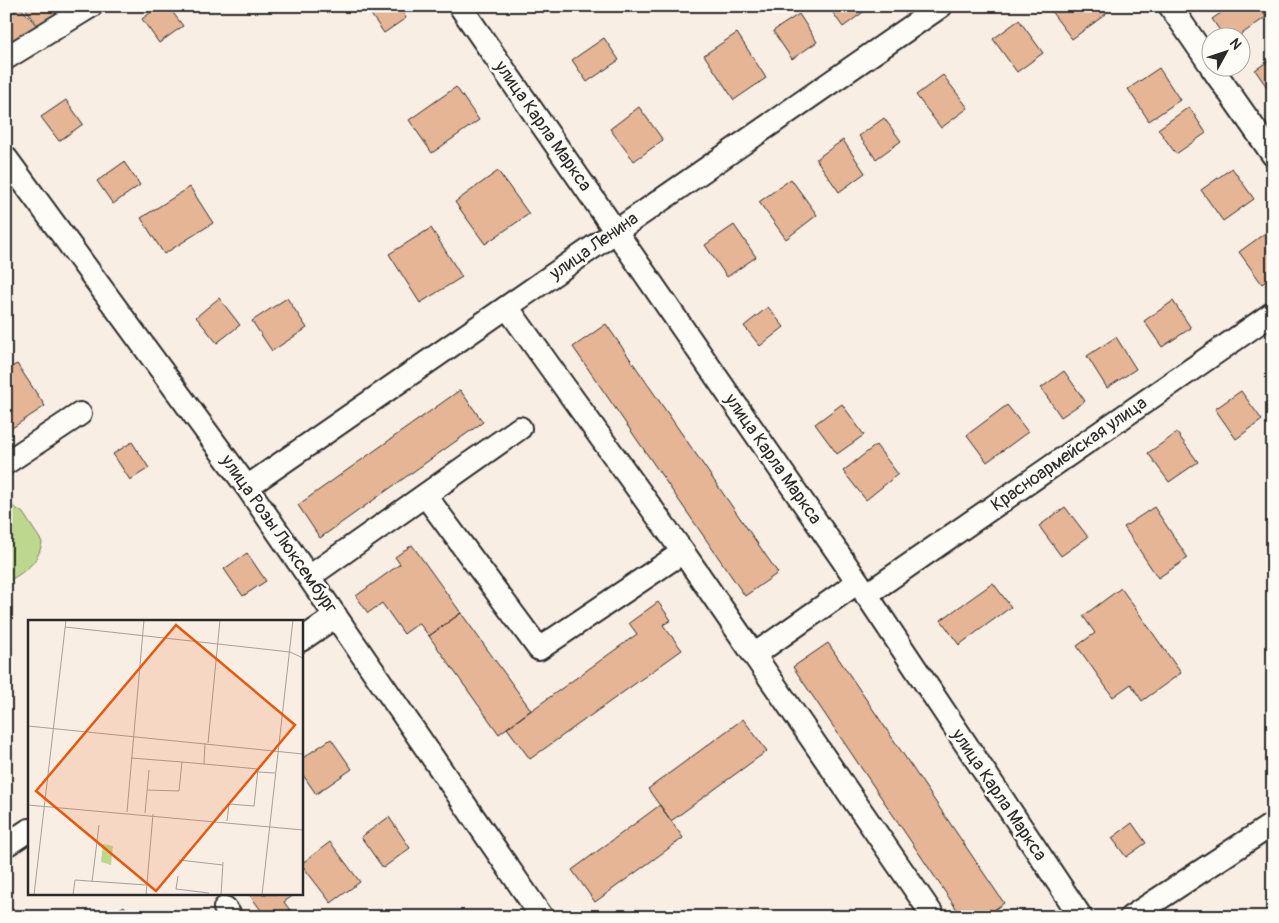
<svg xmlns="http://www.w3.org/2000/svg" width="1279" height="923" viewBox="0 0 1279 923" font-family="Pangolin,sans-serif">
  <style>
    .green { fill: #bed78e; stroke: #74815c }
    .building { fill: #e5b596; stroke: #2b2b2b }
    .lines { fill: none; stroke-linecap: round; stroke-linejoin: round }
    .minor-casing { stroke: #2b2b2b; stroke-width: 26 }
    .minor { stroke: #fdfcf7; stroke-width: 22 }
    .labels { text-anchor: middle; dominant-baseline: central; stroke-width: 5; stroke-linejoin: round; paint-order: stroke }
    .street-label { font-size: 18px; fill: #2b2b2b; stroke: #fdfcf7 }
    .inset-road { fill: none; stroke: #a6a09a; stroke-width: 1 }
    .view { fill: #e8590c; fill-opacity: 0.15; stroke: #e8590c; stroke-width: 2.5 }
    .inset-edge { fill: none; stroke: #2b2b2b; stroke-width: 2.5 }
  </style>
  <rect width="100%" height="100%" fill="#f8eee4"/>
  <filter id="ink" filterUnits="userSpaceOnUse"><feTurbulence type="fractalNoise" baseFrequency=".02" numOctaves="2"/><feDisplacementMap in="SourceGraphic" scale="10" xChannelSelector="R" yChannelSelector="G"/><feConvolveMatrix kernelMatrix="1 2 1 2 8 2 1 2 1" color-interpolation-filters="sRGB"/></filter>
  <g filter="url(#ink)">
    <path class="green" d="M11,505L23,513L42,542C38,565 24,571 6,583V507Z"/>
    <path class="building" d="M24,6H59L63,12L40,29Z
      M159,6H168L183,26L159,43L142,19Z
      M365,6H399L406,18L384,33Z
      M828,6H864L866,10L843,27Z
      M1047,6H1101L1106,14L1072,39Z
      M1231,6H1259L1266,17L1236,38H1225L1212,19Z
      M20,7L40,29L6,57V17Z
      M799,14L817,42L792,59L773,31Z
      M1019,20L1043,53L1017,72L993,39Z
      M737,33L766,78L734,100L704,55Z
      M604,38L619,60L587,82L572,60Z
      M1273,58V96L1255,70Z
      M1159,68L1180,100L1149,121L1128,89Z
      M943,75L968,108L941,128L916,95Z
      M456,87L479,120L432,153L409,120Z
      M66,100L83,124L59,141L41,117Z
      M639,107L663,140L634,161L610,129Z
      M1189,107L1206,133L1176,154L1158,129Z
      M884,118L901,141L876,159L859,136Z
      M843,140L865,173L839,192L816,159Z
      M124,162L140,185L113,204L97,181Z
      M1232,168L1254,199L1223,221L1201,190Z
      M498,171L529,214L485,244L455,202Z
      M791,179L817,215L786,239L759,202Z
      M190,187L213,223L164,254L141,218Z
      M734,225L756,257L727,277L705,245Z
      M431,228L462,277L420,303L389,254Z
      M1268,231L1273,237V276L1262,284L1239,252Z
      M219,298L240,325L217,343L196,317Z
      M287,298L307,328L272,351L252,321Z
      M1173,301L1191,328L1162,347L1144,321Z
      M768,307L784,327L760,346L744,326Z
      M606,324L778,573L745,596L573,347Z
      M1116,337L1136,369L1107,388L1087,356Z
      M17,364L45,406L6,432V370Z
      M1064,371L1085,401L1061,417L1041,388Z
      M460,390L483,422L320,538L298,505Z
      M1241,391L1262,420L1236,439L1215,409Z
      M842,404L864,435L837,454L815,424Z
      M1007,405L1028,432L987,462L967,435Z
      M1177,433L1198,462L1169,482L1148,453Z
      M132,442L149,468L130,480L113,454Z
      M876,445L898,474L866,500L843,471Z
      M1065,507L1088,537L1061,556L1039,526Z
      M1154,507L1188,558L1158,578L1124,527Z
      M412,545L461,613L429,636L419,623L404,634L382,603L368,613L356,596L400,564L395,557Z
      M247,553L266,581L243,596L224,569Z
      M993,583L1011,607L959,645L941,620Z
      M1121,588L1181,673L1142,701L1131,684L1113,697L1077,646L1095,633L1083,616Z
      M658,602L671,620L663,625L682,650L530,759L507,728L637,634L629,623Z
      M461,613L531,710L499,734L429,636Z
      M828,643L1004,903L984,917H962L793,667Z
      M743,719L767,751L671,821L648,789Z
      M331,739L352,769L316,794L301,772V759Z
      M660,805L683,838L595,902L572,870Z
      M389,817L410,848L383,868L361,837Z
      M1132,823L1146,843L1126,857L1112,838Z
      M330,842L360,882L331,903L301,864Z
      M249,894H295L284,902L295,917H266Z
      M124,906L132,917H107Z"/>
    <g class="lines">
      <g class="minor-casing">
        <path id="minor" d="M460,6L858,582L1081,917
          M1170,6L1212,67
          M6,58L91,6
          M1212,68L1273,155
          M6,158L247,487L542,917
          M507,307L683,552
          M6,463L80,414
          M247,487L941,6
          M425,495L539,649L683,552L754,655L858,582
          M309,577L520,428
          M866,595L1273,313
          M301,640L336,616
          M754,655L934,917
          M6,845L29,830
          M225,908L231,917
          M1131,917L1273,824"/>
      </g>
      <use href="#minor" class="minor"/>
    </g>
  </g>
  <g class="labels">
    <g class="street-label">
      <text transform="translate(543 126) rotate(55)">улица Карла Маркса</text>
      <text transform="translate(594 246) rotate(-35)">улица Ленина</text>
      <text transform="translate(1069 454) rotate(-35)">Красноармейская улица</text>
      <text transform="translate(773 459) rotate(55)">улица Карла Маркса</text>
      <text transform="translate(279 534) rotate(55)">улица Розы Люксембург</text>
      <text transform="translate(999 795) rotate(56)">улица Карла Маркса</text>
    </g>
  </g>
  <g transform="translate(28 620)">
    <rect width="275" height="275" fill="#f8eee4"/>
    <path d="M75,224L85,226L83,245L73,242Z" fill="#bed78e"/>
    <path class="inset-road" d="M37,7L262,32L275,38M0,106L275,134M180,123L192,0M103,138L154,142M176,144L230,149L226,186L201,184L199,201M230,152L247,153M119,170L151,171L154,142L176,144L177,123M0,185L275,210M99,192L116,0M117,193L121,150M151,240L195,245M150,256L148,269L181,273M64,262L71,205M6,275L38,0M45,275L47,260L118,265M118,275L125,194M193,275L195,242M234,275L265,0"/>
    <path class="view" d="M148,5L267,105L128,271L8,171Z"/>
    <rect width="275" height="275" class="inset-edge"/>
  </g>
  <rect width="1279" height="923" fill="none" stroke="#fdfcf7" stroke-width="25"/>
  <rect x="12" y="12" width="1254" height="898" fill="none" stroke="#2b2b2b" stroke-width="2" filter="url(#ink)"/>
  <g transform="translate(1226 52) rotate(50)"><circle r="24" fill="#fdfcf7" stroke="#a9a8a5"/>
  <path d="M0-4L9 19L0 12L-9 19Z" fill="#2b2b2b"/>
  <text y="-8" font-size="14" font-weight="bold" text-anchor="middle" fill="#2b2b2b">N</text>
  </g>
</svg>
